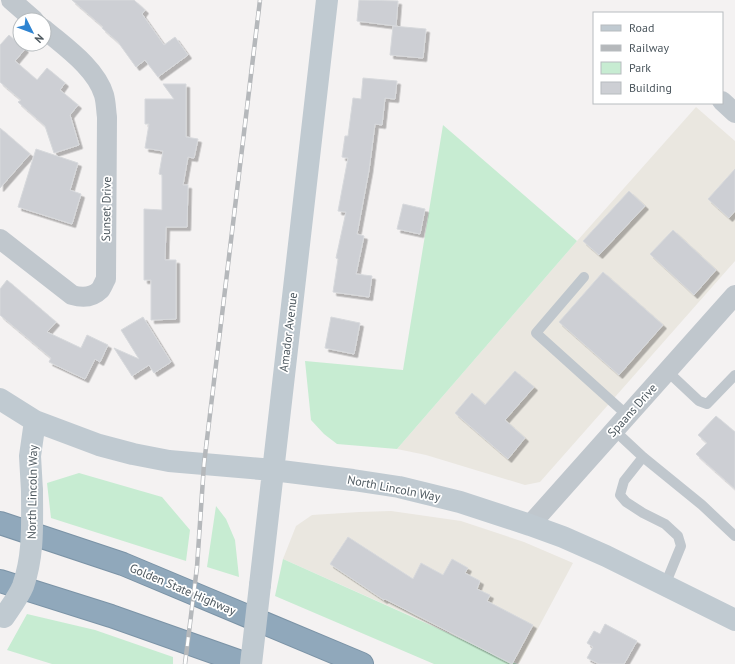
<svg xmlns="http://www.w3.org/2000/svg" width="735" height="664" viewBox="0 0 735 664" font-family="'PT Sans',sans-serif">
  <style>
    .commercial { fill: #eae7e0 }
    .green { fill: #c7ecd2 }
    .building { fill: #cdcfd4; stroke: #d7d9dc; filter: url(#shadow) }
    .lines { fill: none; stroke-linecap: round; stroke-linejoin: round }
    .highway-casing { stroke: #7b93a6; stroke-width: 24 }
    .lane { stroke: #c0c7cd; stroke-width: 10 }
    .street { stroke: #c0c7cd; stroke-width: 20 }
    .secondary { stroke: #c0cad1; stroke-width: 22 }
    .highway { stroke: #90a8bb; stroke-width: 22 }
    .rail-casing { stroke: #b5b8bb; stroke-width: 4.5 }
    .rail { stroke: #fff; stroke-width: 3; stroke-dasharray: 9; stroke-linecap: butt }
    .secondary-bridge { stroke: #c0cad1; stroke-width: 22 }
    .labels { text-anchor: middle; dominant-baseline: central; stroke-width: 3.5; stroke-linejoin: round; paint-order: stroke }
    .street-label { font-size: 12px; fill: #4c575e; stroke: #fff }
  </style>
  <defs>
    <filter id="shadow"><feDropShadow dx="3.5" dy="3.5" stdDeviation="0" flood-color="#0004"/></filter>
  </defs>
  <rect width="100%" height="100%" fill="#f4f2f2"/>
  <path class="commercial" d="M696,107L735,141V261L540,482L525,485L426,455L397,449L577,241Z
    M391,511L461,521L524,542L573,563L519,664L283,559L296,526L312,515L359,512Z"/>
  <path class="green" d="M443,125L577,241L397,449L337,444L324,434L311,420L305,361L403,370Z
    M79,473L162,497L190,530L186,561L51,518L47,483Z
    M216,506L226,519L235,540L239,577L207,567Z
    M283,559L517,664H434L275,596Z
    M27,614L95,630L173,657V664H52L7,650Z"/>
  <path class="building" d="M72,0H134L145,10L142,14L164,45L175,37L188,55L158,77L145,60L136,67L118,42L102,28L103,27Z
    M359,0L398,1L396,26L357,21Z
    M393,26L426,29L423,58L390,55Z
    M9,35L25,49L15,61L37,80L47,68L65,83L60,90L78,105L70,115L79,145L54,153L45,126L18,102L21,100L0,82V45Z
    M363,78L397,81L395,99L385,98L382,125L375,124L369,170L357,234L364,236L356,274L372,276L369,297L333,292L338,259L336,258L346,212L338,211L348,158L342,157L345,136H348L353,98L361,99Z
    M163,84H186V137L198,139L194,158L188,157L183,185H188L187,227H166L165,260H176V319L151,320V280H144V209L162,210V175L159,174L163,151L145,148L149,124H145V99H174Z
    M0,128L30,154L0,188Z
    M36,149L78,163L70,190L81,194L72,224L18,207Z
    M735,169V211L729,218L708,199Z
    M629,191L645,206L599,255L583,241Z
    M403,204L425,209L420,234L397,229Z
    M673,230L716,270L694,295L650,254Z
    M603,272L663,325L619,375L559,322Z
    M7,280L56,322L47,332L81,348L87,335L108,345L100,362L95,359L85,379L49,362L51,358L0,315V289Z
    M143,317L171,362L154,373L149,365L132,376L114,348L139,359L121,330Z
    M331,317L360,323L354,354L325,348Z
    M515,371L534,387L505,420L525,438L508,459L455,413L472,393L485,405Z
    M716,416L735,432V489L696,454L707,443L698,435Z
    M348,537L413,579L421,563L443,575L452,559L468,568L465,573L480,581L477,589L490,595L487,601L533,625L512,664L385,599L384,600L330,564Z
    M605,624L637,641L624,664H599L587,658L593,647L587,643L594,631L600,634Z"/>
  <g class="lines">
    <g class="highway-casing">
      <path id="highway" d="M0,523L123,564L362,664
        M0,581L111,616L247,664"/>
    </g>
    <path class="lane" d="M584,277L536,333L627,415
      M667,371L699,401L707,404L735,375
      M614,430L643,457L702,505L735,536
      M643,457L624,481L620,495L626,502L643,513L665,524L678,536L681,546L665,585"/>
    <path class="street" d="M11,0L34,20
      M722,101L735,113
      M0,239L72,295C82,298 92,298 100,290C102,288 104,282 106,279L107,117C106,110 106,102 104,95C96,68 65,47 44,29
      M530,525L735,295"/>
    <path class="secondary" d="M0,399L35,421L99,445L133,454L169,461L273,470L353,480L399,487L460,502L530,525L563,537L606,556L735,620
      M32,491L30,456L35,421
      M260,585L327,0"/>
    <use href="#highway" class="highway"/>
    <g class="rail-casing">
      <path id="rail" d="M185,664L197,567L204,464L260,0"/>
    </g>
    <use href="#rail" class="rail"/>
    <path class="secondary-bridge" d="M4,617C10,608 19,596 23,586C34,555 32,523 32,491
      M251,664L260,585"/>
  </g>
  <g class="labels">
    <g class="street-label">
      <text transform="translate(106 209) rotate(-89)">Sunset Drive</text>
      <text transform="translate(288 332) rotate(-83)">Amador Avenue</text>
      <text transform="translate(632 410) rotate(-48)">Spaans Drive</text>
      <text transform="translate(394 488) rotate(11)">North Lincoln Way</text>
      <text transform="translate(32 492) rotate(-89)">North Lincoln Way</text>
      <text transform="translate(183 589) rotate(23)">Golden State Highway</text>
    </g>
  </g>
  <rect x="593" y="12" width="130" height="92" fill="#ffffff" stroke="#b7bcbf"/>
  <rect x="601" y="25" width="20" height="6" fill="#c0cad1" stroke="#b7bcbf"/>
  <text x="629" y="32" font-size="12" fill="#4c575e">Road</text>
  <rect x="601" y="45" width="20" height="6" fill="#b5b8bb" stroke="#b7bcbf"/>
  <text x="629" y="52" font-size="12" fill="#4c575e">Railway</text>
  <rect x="601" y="62" width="20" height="12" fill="#c7ecd2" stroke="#b7bcbf"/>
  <text x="629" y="72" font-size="12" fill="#4c575e">Park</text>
  <rect x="601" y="82" width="20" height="12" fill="#cdcfd4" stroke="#b7bcbf"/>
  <text x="629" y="92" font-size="12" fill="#4c575e">Building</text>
  <g transform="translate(32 32) rotate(132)"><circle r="19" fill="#ffffff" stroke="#b7bcbf"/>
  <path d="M0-3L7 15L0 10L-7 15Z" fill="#2f84d1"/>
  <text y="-6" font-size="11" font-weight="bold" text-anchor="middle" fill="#4c575e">N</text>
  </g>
</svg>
